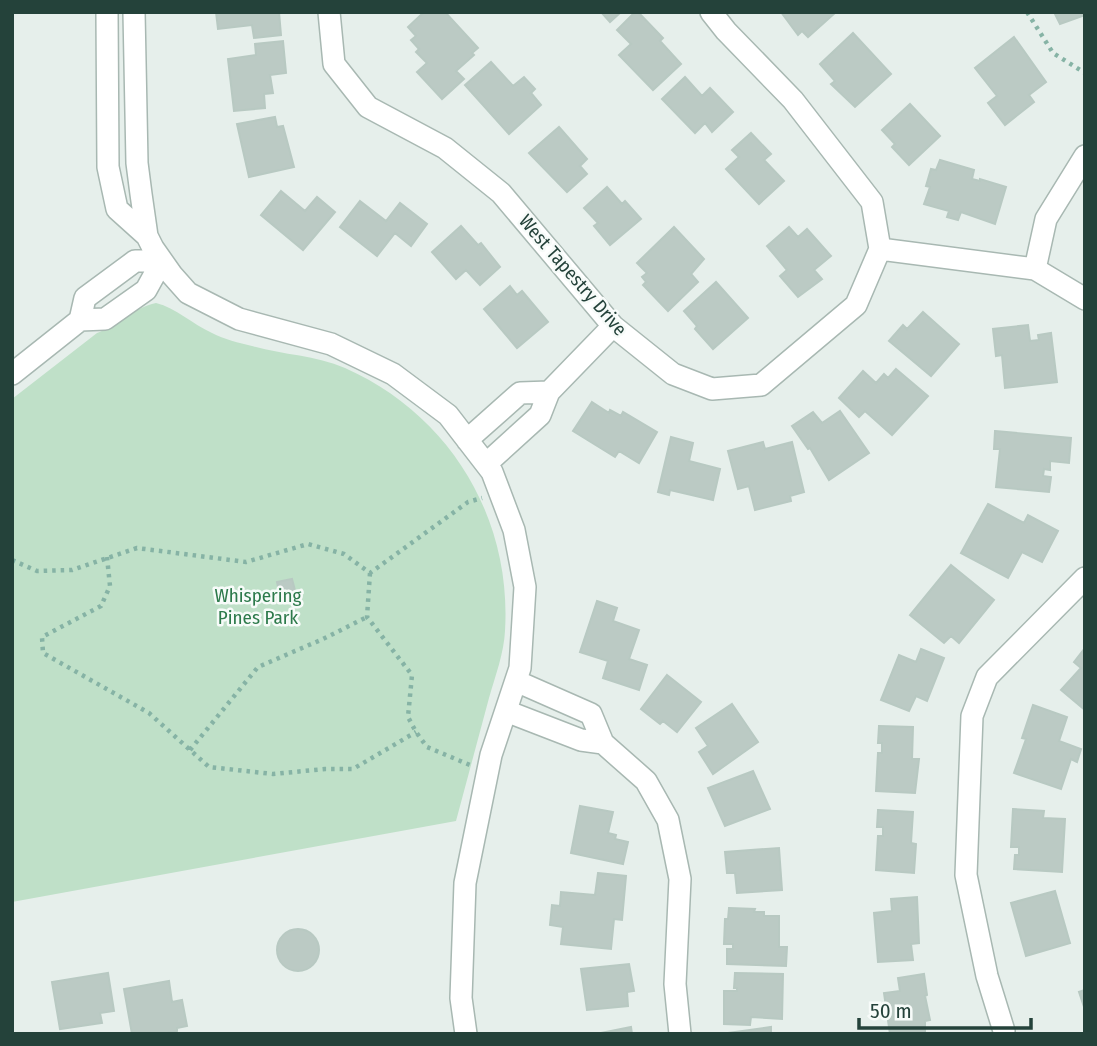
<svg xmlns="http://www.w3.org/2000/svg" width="1097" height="1046" viewBox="0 0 1097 1046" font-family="'Fira Sans Condensed',sans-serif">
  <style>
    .green { fill: #bfe0c8 }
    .building { fill: #bbcac4; stroke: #b8c9c2; stroke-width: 2 }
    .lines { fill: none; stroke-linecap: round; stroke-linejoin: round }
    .street-casing { stroke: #a8b8b2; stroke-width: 24 }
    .path { stroke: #86b3a5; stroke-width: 4.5; stroke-dasharray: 3.5 5; stroke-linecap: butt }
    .street { stroke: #fff; stroke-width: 21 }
    .labels { text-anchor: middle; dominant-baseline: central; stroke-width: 5; stroke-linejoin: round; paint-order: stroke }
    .street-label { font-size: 19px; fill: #24423a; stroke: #f7fbf9 }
    .park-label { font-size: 19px; fill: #2d7a4b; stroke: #f7fbf9 }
  </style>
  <rect width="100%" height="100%" fill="#e6efeb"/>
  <path class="green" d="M156,303C176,308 192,324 212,333C224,339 239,343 252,346C282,355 315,355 345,368C449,414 512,517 505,631C504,653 495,677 489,698C478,739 467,780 456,821L12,902V399L97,333C118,326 134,307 156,303Z"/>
  <path class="building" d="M216,12H279L281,35L254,38L252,25L218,29Z
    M424,12H445L478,48L472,53L474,55L456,71L464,79L442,99L417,72L427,63L416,52L419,49L411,40L416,36L408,27Z
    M601,12H621L610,22Z
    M635,12H638L663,38L660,41L681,64L653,90L619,55L631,44L617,30Z
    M781,12H836L808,37L802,31L798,35Z
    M1054,12H1085V15L1060,24Z
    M853,33L891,74L855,107L831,84L835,81L820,64Z
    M1014,37L1046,82L1029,95L1034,102L1005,125L988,103L997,96L975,68Z
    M283,41L286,73L270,75L273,93L264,94L265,108L234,111L228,59L256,55L255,44Z
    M491,62L513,86L524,77L535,89L531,93L541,105L509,134L465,85Z
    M685,77L702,96L710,88L733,112L712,132L705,123L695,133L662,99Z
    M910,104L940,136L909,165L892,147L895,144L882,130Z
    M275,117L277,127L283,126L294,167L249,177L237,124Z
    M559,127L587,159L580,166L587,174L567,192L529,153Z
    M751,133L771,154L764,160L784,181L759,204L726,169L739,157L732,150Z
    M940,160L974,170L972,179L980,181V179L1006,187L995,224L961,212L958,220L947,217L949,211L924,204L930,187L926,186L931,169L936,170Z
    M607,187L622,204L625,201L641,219L610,245L594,226L598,223L584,208Z
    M281,191L305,211L317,197L335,212L303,250L261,215Z
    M360,201L386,221L400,203L427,224L411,246L395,233L377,256L340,227Z
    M461,226L478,245L481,243L500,267L480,285L466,270L456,279L432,252Z
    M674,227L704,259L691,274L698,282L668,311L643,285L646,282L642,277L647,273L637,263Z
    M789,227L798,237L807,229L831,256L814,270L822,279L798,297L780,276L787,270L767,246Z
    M716,282L748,318L713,349L695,329L697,326L684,311Z
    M510,286L517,295L522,291L548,322L517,348L484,309Z
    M923,312L959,344L931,376L889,341L903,325L907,329Z
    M1028,325L1030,341L1039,340L1038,335L1051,333L1057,382L1005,388L1002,355L996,356L993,329Z
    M896,369L928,396L892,435L865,411L859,417L839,398L863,371L876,383L884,374L888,378Z
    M592,402L609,413L610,410L621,416L623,412L657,432L639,463L619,451L615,457L573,431Z
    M840,411L869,453L829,480L810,448L808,449L792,426L813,412L822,423Z
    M995,431L1071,438L1069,463L1050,461V470L1044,469L1043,476L1051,477L1049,492L996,487L1000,449H994Z
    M671,437L693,443L689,461L720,469L713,500L670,490L669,495L658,492Z
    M763,442L765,449L792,442L804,492L790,496L791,501L755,510L749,486L738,489L728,451Z
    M988,504L1024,523L1028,515L1058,531L1042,562L1022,552L1008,578L961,553Z
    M951,565L994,600L959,643L951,636L944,643L910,615Z
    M292,579L297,598L281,601L277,582Z
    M597,601L617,608L613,621L639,630L629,659L647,665L639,690L603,678L608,661L580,652Z
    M1085,648V710L1061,690L1081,668L1074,662Z
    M921,649L944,658L927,701L916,696L909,711L881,700L899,655L916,662Z
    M667,675L701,702L677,732L663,721L660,724L641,709Z
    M732,704L758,742L713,774L699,752L708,746L696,728Z
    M1033,705L1067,717L1059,741L1081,749L1077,762L1071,759L1061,789L1014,773L1026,739L1022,738Z
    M879,726L913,727L912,759H919L915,793L876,791L878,753H882V743H878Z
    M753,771L770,809L725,826L708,788Z
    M580,806L613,812L608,833L616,835L615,839L628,842L623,864L571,853Z
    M1013,809L1044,811L1043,818L1065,819L1062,872L1014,869L1015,855H1019V847H1011Z
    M878,810L913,812L911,843L916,844L914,873L876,870L878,836H883V827H877Z
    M779,848L782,890L737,893L735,873H727L725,852Z
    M598,873L626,876L622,920L614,919L611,949L561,944L563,927L550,925L552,905L560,906L561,892L595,895Z
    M1055,891L1070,943L1026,956L1011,903Z
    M917,897L919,943L911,944L913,960L878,962L874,913L892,911L891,899Z
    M729,908L755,909L754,912H764V916H779V947H787L786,966L727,964V949H733V944H724L725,919H728Z
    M277 950a21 21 0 1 1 42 0a21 21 0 1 1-42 0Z
    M629,964L634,991L627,992L628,1006L587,1010L581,969Z
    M108,973L114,1011L100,1013L102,1023L60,1029L52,982Z
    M735,973L783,974L782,1019L751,1017L750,1025L724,1024V991H737V988H734Z
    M924,974L927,995L925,996L930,1020L925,1021V1034H890L884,993L900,991L898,978Z
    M169,981L172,1002L182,1000L187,1026L177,1028V1031L162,1034H132L124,989Z
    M1085,990V1010L1079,992Z
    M631,1027L632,1034H596Z
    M771,1027V1034H727V1033Z"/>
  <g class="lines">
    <g class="street-casing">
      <path id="street" d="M107,12L108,167L117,209L147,236
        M134,12L137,163L141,194L147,236L153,248L172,275L188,293L239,319L331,344L393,374L448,415L492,472L514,530L525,587L520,668L491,755L465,883L461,998L466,1034
        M329,12L334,64L368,107L445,148L501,193L613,326L673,374L712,389L761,385L856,305L880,249
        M711,12L726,31L793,100L872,202L880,249
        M880,249L1035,269L1085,299
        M135,261H162L146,290L105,319L80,320L85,298Z
        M1035,269L1046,219L1085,156
        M12,374L80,320
        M467,440L520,393L549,392
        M486,464L540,415L549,392L613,326
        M516,681L591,714L603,743L646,781L668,820L680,879L675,984L680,1034
        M506,711L581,740L603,743
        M1004,1031L987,976L966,875L972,716L987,677L1085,578"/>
    </g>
    <path class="path" d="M1027,12L1053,53L1085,73
      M107,557L110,586L101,606L42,637L43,653L149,713L209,767L273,774L325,769H353L416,732
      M12,560L37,571L72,570L137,548L246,562L308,544L344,554L370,573L468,502L482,498
      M370,573L367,617L412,675L408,717L416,732L427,747L470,765
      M190,750L258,667L323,639L367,617"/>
    <use href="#street" class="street"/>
  </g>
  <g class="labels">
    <g class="street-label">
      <text transform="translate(573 275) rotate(49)">West Tapestry Drive</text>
    </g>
    <g class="park-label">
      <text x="258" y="595">Whispering<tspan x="258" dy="22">Pines Park</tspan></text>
    </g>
  </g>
  <rect width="1097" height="1046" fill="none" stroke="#24423a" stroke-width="28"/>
  <path d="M859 1018v10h172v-10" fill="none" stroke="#24423a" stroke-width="3.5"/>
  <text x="870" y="1018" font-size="21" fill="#24423a" stroke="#f7fbf9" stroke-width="5" paint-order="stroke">50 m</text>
</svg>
